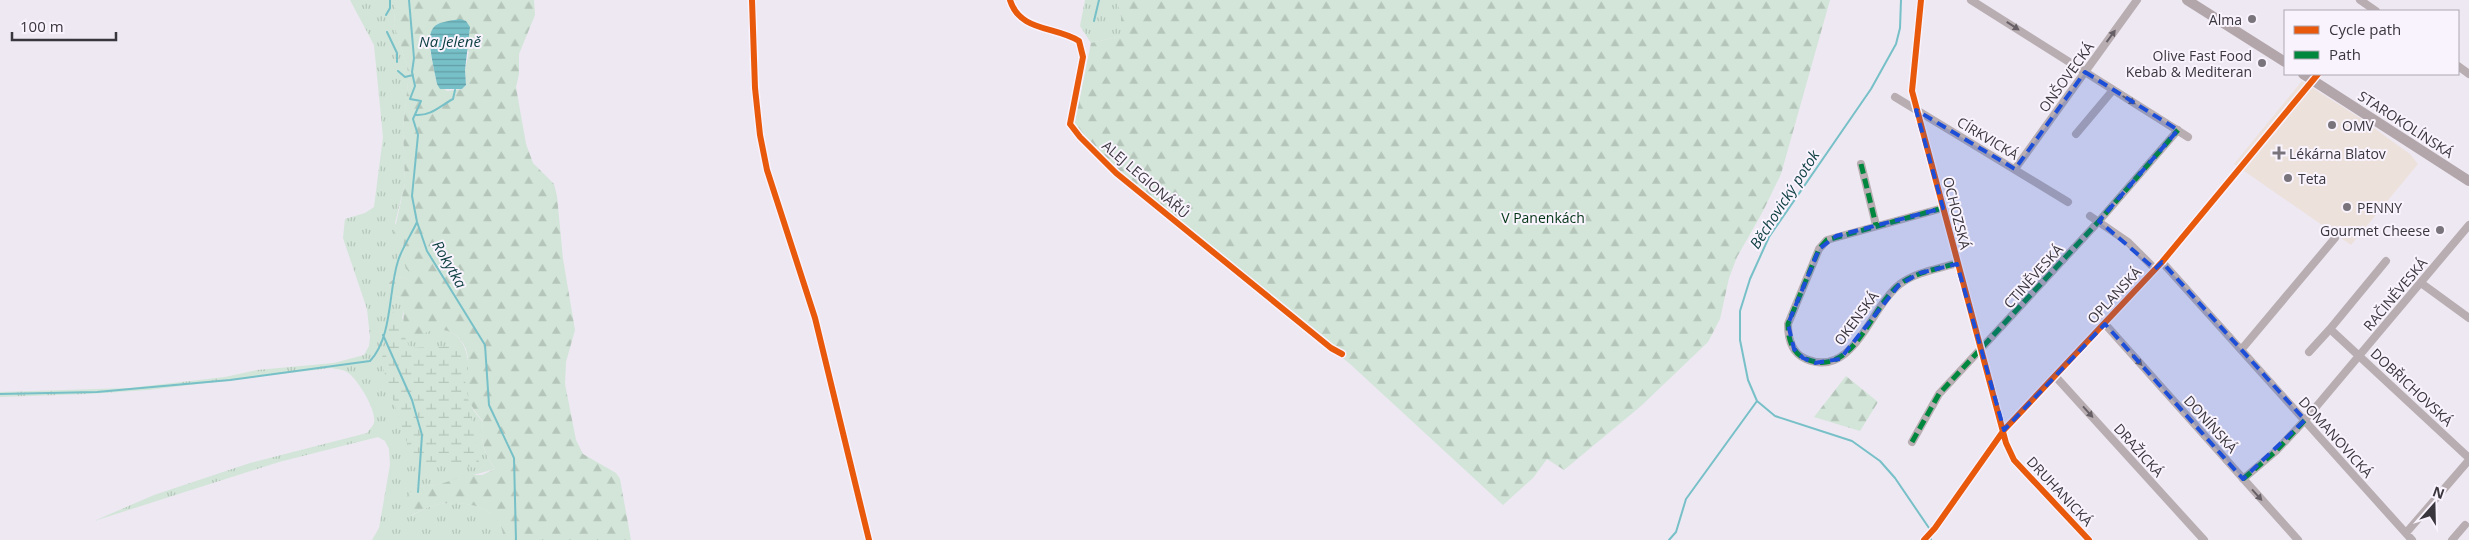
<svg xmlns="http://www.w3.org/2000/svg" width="2469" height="540" viewBox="0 0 2469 540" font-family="'Open Sans',sans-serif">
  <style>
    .commercial { fill: #ede1dc }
    .grass { fill: url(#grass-tufts) }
    .forest { fill: url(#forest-firs); fill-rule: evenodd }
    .wetland { fill: url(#wetland-marsh) }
    .water { fill: url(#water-rules) }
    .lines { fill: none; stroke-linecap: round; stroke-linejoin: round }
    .stream { stroke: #77c0c8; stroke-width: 2 }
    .minor { stroke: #b8adb1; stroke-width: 8 }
    .major { stroke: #b2a6aa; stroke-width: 10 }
    .quiet { stroke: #00873e; stroke-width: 5; stroke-dasharray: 10 5; stroke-linecap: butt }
    .cycleway-casing { stroke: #f9f3fe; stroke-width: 9 }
    .cycleway { stroke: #e8590c; stroke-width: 6 }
    .oneway { fill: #666066 }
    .marked { fill: #1d4ed8; fill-opacity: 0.2; stroke: #1d4ed8; stroke-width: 4; stroke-dasharray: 10 6; stroke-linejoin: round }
    .poi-dot { fill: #79747c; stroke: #f9f3fe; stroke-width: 2 }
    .labels { text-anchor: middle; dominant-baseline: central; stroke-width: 4; stroke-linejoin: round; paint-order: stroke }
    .poi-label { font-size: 14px; fill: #3a363d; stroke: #f9f3fe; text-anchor: start }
    .street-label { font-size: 14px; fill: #3a363d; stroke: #f9f3fe }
    .park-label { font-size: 14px; fill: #033616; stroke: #f9f3fe }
    .water-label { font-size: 15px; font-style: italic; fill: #0b3d40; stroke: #f9f3fe }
  </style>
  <defs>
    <pattern id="grass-tufts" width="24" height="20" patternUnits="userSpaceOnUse" patternTransform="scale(1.25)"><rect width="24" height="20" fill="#d2e5d8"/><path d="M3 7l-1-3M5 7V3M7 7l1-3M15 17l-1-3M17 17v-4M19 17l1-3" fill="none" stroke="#b5c5ba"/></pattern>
    <pattern id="forest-firs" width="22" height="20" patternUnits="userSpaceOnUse" patternTransform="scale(1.25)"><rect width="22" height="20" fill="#d2e5d8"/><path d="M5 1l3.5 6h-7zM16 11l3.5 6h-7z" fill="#b5c5ba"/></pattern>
    <pattern id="wetland-marsh" width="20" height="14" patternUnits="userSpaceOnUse" patternTransform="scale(1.25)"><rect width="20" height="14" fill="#d2e5d8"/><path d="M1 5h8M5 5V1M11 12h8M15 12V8" fill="none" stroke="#b5c5ba"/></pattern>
    <pattern id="water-rules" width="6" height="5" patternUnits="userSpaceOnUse" patternTransform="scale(1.25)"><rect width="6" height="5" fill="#77c0c8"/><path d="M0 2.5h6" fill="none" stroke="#639da4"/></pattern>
  </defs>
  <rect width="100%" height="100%" fill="#ede8f2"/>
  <path class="commercial" d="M2302,81L2363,120L2410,154L2418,164L2351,245L2234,164Z"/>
  <path class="grass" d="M350,0H396L394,24L409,73L403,129L405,183L395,223L404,240L402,256L416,274L414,284L405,278L395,277L389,283L391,295L402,298L405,305L402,318L417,338C426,330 433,326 445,330C477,339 466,382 472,406C473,411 479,417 483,422C480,441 484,454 495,469L437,485L415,487L411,516C420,511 429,506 440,504C466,500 505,507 503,540H372L379,528L390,465L389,449L385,441L378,437L279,462L94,521L154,495L250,463L367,433C369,430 373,426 374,423C377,410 357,378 347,372C342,369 336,369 331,368L148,390L87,394L0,397V392L129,388L225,377L257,370L334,363L364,355L369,346L370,337L367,309L343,238L345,219L365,213L374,207L383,137L374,45Z
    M1085,0H1118L1121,17V36L1091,43L1080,26Z"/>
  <path class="forest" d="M396,0H534L535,15L519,54V74L516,87L526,144L533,163L554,184L557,196L563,259L575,330L566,362L565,384L576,440L583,454L616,473L620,479L631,540H503C505,507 465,500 440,504C429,506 420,511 410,516L401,512V503L415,487L437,485L469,475H482L495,469C484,453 480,441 483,421C476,413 470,406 468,394C465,383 469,371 468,359C466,331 438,321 417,338C395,334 408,312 402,298L391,295L389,283L396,277L405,278L413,283L416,274L406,269L402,256L404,240L394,233L405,183L403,129L409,73L394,24ZM439,23L469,52L465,70L466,85L462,89L447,91L437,84C434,65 422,36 439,23Z
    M1118,0H1830L1781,174L1763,211L1737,257L1729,278L1720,319L1708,342L1641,406L1564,470L1547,459L1533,478L1503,505L1349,363L1192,237L1073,132L1091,43L1121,36V17Z
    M1846,376L1878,402L1860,431L1814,417Z"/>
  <path class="wetland" d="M393,312L410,348L459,346L480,468L413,461L381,362Z"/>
  <path class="water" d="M460,19L466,21L470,27L465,70L466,85L462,89H440L437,84C435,72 426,39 432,30C436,21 451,21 460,19Z"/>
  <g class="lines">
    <path class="stream" d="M409,0L414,58L412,72L415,86L410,99L421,101L413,119L418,135L412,196L417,222L427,251L485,345L489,405L514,458L516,540
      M1901,0L1900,28L1896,44L1871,89L1769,237L1750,279L1740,311V340L1748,380L1757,401L1775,416L1852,441L1880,461L1895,478L1929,528L1931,540
      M386,15L390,8V0
      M1094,21L1099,0
      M387,32L397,53V62
      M398,71L405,77L413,75
      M416,115C431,116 440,106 453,99L455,90
      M383,335L412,400L422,435L418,492
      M0,394L97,392L230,380L370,361C393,336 388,292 398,261C402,248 411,235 417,222
      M1669,540L1676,532L1686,499L1757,401"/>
    <path class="minor" d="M752,0L755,88L760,135L767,170L815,318L869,540
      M1921,0L1912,91L2006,443L2014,460L2089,540
      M1971,0L2188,137
      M2360,0L2376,11
      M2458,66L2469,74
      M1895,97L2068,202
      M2076,134L2113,90
      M1861,164L1876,225
      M2015,169L2137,0
      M1943,208L1827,240L1819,249L1788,324C1788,337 1791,353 1806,359C1854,379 1870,307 1900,284C1916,272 1938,269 1957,263
      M2090,216L2128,242L2155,269
      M2162,262L2412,540
      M2421,283L2469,318
      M2105,324L2298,540
      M2330,329L2386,261
      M2241,350L2335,238
      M2309,352L2330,329L2469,458
      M2055,376L2204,540
      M1912,442L1939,394L2099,221L2178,130
      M2243,479L2276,451L2305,420L2469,225
      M1935,528L2004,430L2162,262L2318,74
      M2406,533L2469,460
      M2452,540L2465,525"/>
    <path class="major" d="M2187,0L2285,62
      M2303,74L2469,181"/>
    <path class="quiet" d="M1861,164L1876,225
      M1943,208L1827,240L1819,249L1788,324C1788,337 1791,353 1806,359C1854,379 1870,307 1900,284C1916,272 1938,269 1957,263
      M1912,442L1939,394L2099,221L2178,130
      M2243,479L2276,451L2305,420"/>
    <g class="cycleway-casing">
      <path id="cycleway" d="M752,0L755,88L760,135L767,170L815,318L869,540
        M1010,0C1020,32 1055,26 1079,41L1083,57L1070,124L1080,137L1116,173L1331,348L1342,354
        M1921,0L1912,91L2006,443L2014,460L2089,540
        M1924,540L1935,528L2004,430L2162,262L2318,74"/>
    </g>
    <use href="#cycleway" class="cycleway"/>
  </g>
  <defs><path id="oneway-solid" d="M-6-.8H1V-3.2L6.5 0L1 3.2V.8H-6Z" transform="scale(1.25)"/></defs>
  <g class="oneway">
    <use href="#oneway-solid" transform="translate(2013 26) rotate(33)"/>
    <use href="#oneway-solid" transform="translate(2111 36) rotate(-54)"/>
    <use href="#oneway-solid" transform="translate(2129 100) rotate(32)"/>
    <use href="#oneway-solid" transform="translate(2137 360) rotate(48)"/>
    <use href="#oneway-solid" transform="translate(2088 412) rotate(48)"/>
    <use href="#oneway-solid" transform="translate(2257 495) rotate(48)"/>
  </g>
  <path class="marked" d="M2085,72L2178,130L2099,221L2155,269L2162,262L2305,420L2243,479L2105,324L2004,430L1957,264L1920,273L1899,285L1840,359L1815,363L1803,358L1794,349L1788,324L1819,249L1836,236L1943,208L1916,110L2015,169Z"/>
  <g class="poi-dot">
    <circle cx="2252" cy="19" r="5"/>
    <circle cx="2262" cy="63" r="5"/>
    <circle cx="2332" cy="125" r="5"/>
    <path d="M2276.5 145.5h5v5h5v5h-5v5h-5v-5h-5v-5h5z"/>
    <circle cx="2288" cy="178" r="5"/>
    <circle cx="2347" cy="207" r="5"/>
    <circle cx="2440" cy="230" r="5"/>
  </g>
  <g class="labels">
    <g class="poi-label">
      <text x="2242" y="19" text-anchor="end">Alma</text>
      <text x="2252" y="55" text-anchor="end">Olive Fast Food<tspan x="2252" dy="16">Kebab &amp; Mediteran</tspan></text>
      <text x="2342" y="125">OMV</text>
      <text x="2289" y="153">Lékárna Blatov</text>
      <text x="2298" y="178">Teta</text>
      <text x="2357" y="207">PENNY</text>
      <text x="2430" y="230" text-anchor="end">Gourmet Cheese</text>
    </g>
    <g class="street-label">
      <text transform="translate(2066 77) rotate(-54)">ONŠOVECKÁ</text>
      <text transform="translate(2406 124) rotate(33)">STAROKOLÍNSKÁ</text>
      <text transform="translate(1988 138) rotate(31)">CÍRKVICKÁ</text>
      <text transform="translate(1146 179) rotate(41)">ALEJ LEGIONÁŘŮ</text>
      <text transform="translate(1957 213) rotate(76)">OCHOZSKÁ</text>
      <text transform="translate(2033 276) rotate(-48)">CTINĚVESKÁ</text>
      <text transform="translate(2395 294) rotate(-50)">RAČINĚVESKÁ</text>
      <text transform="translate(2114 295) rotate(-47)">OPLANSKÁ</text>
      <text transform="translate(1856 318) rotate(-53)">OKENSKÁ</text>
      <text transform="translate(2412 387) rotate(43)">DOBŘICHOVSKÁ</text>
      <text transform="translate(2211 424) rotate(48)">DONÍNSKÁ</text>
      <text transform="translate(2336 437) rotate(48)">DOMANOVICKÁ</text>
      <text transform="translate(2139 450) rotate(48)">DRAŽICKÁ</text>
      <text transform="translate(2060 491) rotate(47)">DRUHANICKÁ</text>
    </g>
    <g class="park-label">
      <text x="1543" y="217">V Panenkách</text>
    </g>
    <g class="water-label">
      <text x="450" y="41">Na Jeleně</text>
      <text transform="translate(1784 199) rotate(-57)">Běchovický potok</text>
      <text transform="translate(450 264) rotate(60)">Rokytka</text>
    </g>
  </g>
  <rect x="2284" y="10" width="175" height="65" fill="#f9f3fe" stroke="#ada7b1"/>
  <rect x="2294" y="26" width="25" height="8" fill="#e8590c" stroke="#ada7b1"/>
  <text x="2329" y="35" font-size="15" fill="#3a363d">Cycle path</text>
  <rect x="2294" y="51" width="25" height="8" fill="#00873e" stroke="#ada7b1"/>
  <text x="2329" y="60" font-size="15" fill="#3a363d">Path</text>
  <g transform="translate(2434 505) rotate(20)" stroke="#f9f3fe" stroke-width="4" paint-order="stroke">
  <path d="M0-4L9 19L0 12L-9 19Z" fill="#3a363d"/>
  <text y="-8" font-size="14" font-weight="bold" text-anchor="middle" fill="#3a363d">N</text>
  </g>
  <path d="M12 32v8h104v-8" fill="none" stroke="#3a363d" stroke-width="2.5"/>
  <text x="20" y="32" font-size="15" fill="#3a363d" stroke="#f9f3fe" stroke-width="4" paint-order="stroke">100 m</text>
</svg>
